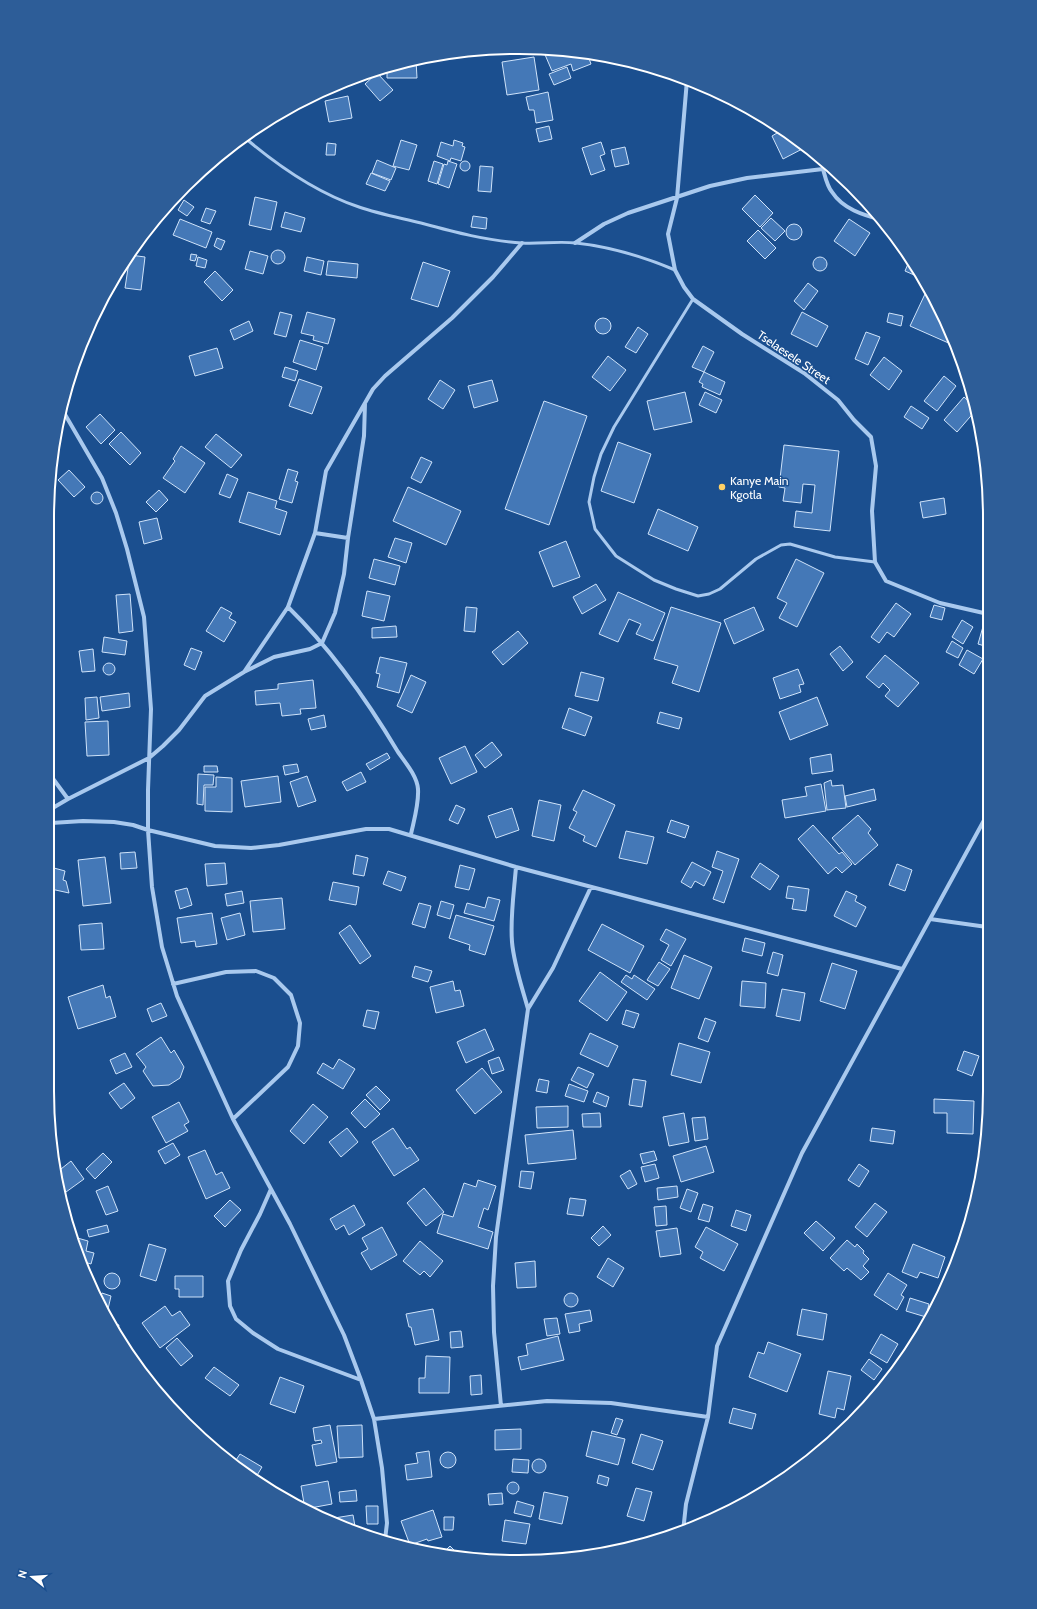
<svg xmlns="http://www.w3.org/2000/svg" width="1037" height="1609" viewBox="0 0 1037 1609" font-family="Cabin,sans-serif">
  <style>
    .building { fill: #4478b7; stroke: #cfe3fa }
    .lines { fill: none; stroke-linecap: round; stroke-linejoin: round }
    .lane { stroke: #a9c9ee; stroke-width: 3 }
    .street { stroke: #a9c9ee; stroke-width: 4 }
    .poi-dot { fill: #ffd166; stroke: #1b4f8f; stroke-width: 1.5 }
    .labels { text-anchor: middle; dominant-baseline: central; stroke-width: 3; stroke-linejoin: round; paint-order: stroke }
    .street-label { font-size: 12px; fill: #fff; stroke: #1b4f8f }
    .poi-label { font-size: 12px; fill: #fff; stroke: #1b4f8f; text-anchor: start }
    .rim { fill: none; stroke: #fff; stroke-width: 2 }
  </style>
  <rect width="100%" height="100%" fill="#1b4f8f"/>
  <path class="building" d="M543,50L580,51L587,53L591,64L573,71L571,64L552,71Z
    M597,55L610,58L599,61Z
    M534,57L539,90L507,95L502,62Z
    M416,60L417,78H387V67L396,63Z
    M567,67L571,78L554,85L549,74Z
    M377,73L393,90L380,101L365,84Z
    M548,92L553,120L536,123L534,110H529L526,97Z
    M348,96L352,118L329,122L325,101Z
    M549,126L552,139L539,142L536,129Z
    M782,130L806,147L783,159L772,136Z
    M401,140L417,145L409,170L393,166Z
    M454,140L463,143L462,146L465,147L461,161L451,158L450,161L437,156L441,142L453,146Z
    M601,142L605,154L600,156L605,170L591,175L582,148Z
    M327,143L336,144L335,155H326Z
    M625,147L629,164L615,167L611,150Z
    M377,160L396,168L391,180L372,173Z
    M460 166a5 5 0 1 1 10 0a5 5 0 1 1-10 0Z
    M434,161L443,164L437,184L428,181Z
    M448,161L457,164L449,188L438,184L444,164L447,165Z
    M480,166L493,167L491,192L478,191Z
    M371,173L390,181L385,191L366,184Z
    M755,195L773,213L760,227L742,209Z
    M255,197L277,202L271,230L249,225Z
    M184,200L194,207L187,216L178,210Z
    M206,208L216,211L210,224L201,221Z
    M285,212L305,218L301,232L281,227Z
    M473,216L487,218L486,229L471,227Z
    M771,218L785,231L775,241L761,228Z
    M180,219L212,232L206,248L173,235Z
    M849,219L870,233L855,256L834,241Z
    M786 232a8 8 0 1 1 16 0a8 8 0 1 1-16 0Z
    M758,230L776,248L765,259L747,241Z
    M217,238L225,241L221,250L214,246Z
    M271 257a7 7 0 1 1 14 0a7 7 0 1 1-14 0Z
    M250,251L268,256L263,274L245,269Z
    M191,254L197,255L195,261L190,260Z
    M130,255L145,257L141,290L125,288Z
    M198,257L207,260L205,268L196,266Z
    M307,257L324,261L321,275L304,271Z
    M813 264a7 7 0 1 1 14 0a7 7 0 1 1-14 0Z
    M910,259L921,278L905,271Z
    M328,261L358,264L357,278L326,275Z
    M423,262L450,271L438,307L411,299Z
    M122,266L118,281L112,280Z
    M215,271L233,290L222,301L204,282Z
    M808,283L818,291L804,310L794,301Z
    M925,294L934,299L940,307L938,310L942,312L954,344L953,345L910,326Z
    M280,312L292,315L286,337L274,334Z
    M307,312L335,319L328,344L313,340L314,336L301,333Z
    M802,312L828,326L817,347L791,334Z
    M889,313L903,316L901,326L887,322Z
    M595 326a8 8 0 1 1 16 0a8 8 0 1 1-16 0Z
    M249,321L253,331L234,340L230,330Z
    M638,327L648,334L636,353L625,347Z
    M866,332L880,337L868,365L855,359Z
    M300,340L323,347L316,370L293,362Z
    M703,346L714,352L704,372L692,367Z
    M217,348L223,368L195,376L189,356Z
    M608,356L626,370L610,391L592,377Z
    M884,357L902,371L889,390L870,375Z
    M285,367L298,371L295,381L282,377Z
    M704,372L725,382L720,395L702,387L703,384L699,382Z
    M944,376L956,386L937,411L924,401Z
    M299,379L322,387L312,414L289,406Z
    M440,380L455,390L443,409L428,399Z
    M492,380L498,401L474,408L468,386Z
    M685,392L692,422L654,430L647,401Z
    M705,392L722,400L716,413L699,405Z
    M964,397L976,408V410L957,432L944,420Z
    M544,401L587,416L549,525L505,509Z
    M911,406L929,418L922,429L904,417Z
    M100,414L115,430L101,444L86,427Z
    M121,432L141,453L130,465L109,444Z
    M216,434L242,455L231,468L205,447Z
    M618,442L651,454L634,503L601,491Z
    M784,445L839,451L830,531L794,527L796,511L812,513L815,485L803,484L801,503L783,501L785,488L779,487Z
    M181,446L205,463L185,493L163,478L175,461L173,459Z
    M421,457L432,462L421,483L411,478Z
    M288,469L298,472L295,481L298,482L292,503L279,499Z
    M69,470L85,487L74,497L58,480Z
    M227,474L238,479L230,498L219,494Z
    M408,487L461,511L446,545L393,521Z
    M159,490L168,500L156,512L146,502Z
    M91 498a6 6 0 1 1 12 0a6 6 0 1 1-12 0Z
    M248,492L277,501L275,508L287,512L280,535L239,522Z
    M944,498L946,514L923,518L920,502Z
    M658,509L698,527L688,551L648,534Z
    M157,518L162,539L144,544L139,522Z
    M395,538L412,543L406,563L388,557Z
    M566,541L580,577L553,587L539,552Z
    M374,559L400,566L395,585L369,578Z
    M796,559L824,573L797,627L779,618L787,603L777,598Z
    M596,584L606,600L582,614L573,597Z
    M367,591L390,596L384,621L362,616Z
    M618,592L665,613L653,641L636,634L641,624L629,619L618,642L599,634Z
    M130,594L133,631L119,633L116,595Z
    M896,603L911,614L894,637L887,632L879,643L871,637Z
    M934,605L945,608L942,620L930,617Z
    M221,607L232,613L229,618L236,622L224,642L206,631Z
    M466,607L477,608L475,632L464,631Z
    M671,607L721,623L699,692L672,683L678,666L654,659Z
    M754,607L764,630L734,644L724,620Z
    M962,620L973,627L963,644L952,637Z
    M984,623L988,624V647L978,644Z
    M396,626L397,637L372,638V628Z
    M518,631L528,643L503,665L492,652Z
    M104,637L127,641L125,655L102,652Z
    M952,641L963,648L958,658L946,652Z
    M840,646L853,662L843,671L830,654Z
    M191,648L202,652L195,670L184,665Z
    M93,649L95,671L82,672L79,651Z
    M967,650L983,659L974,674L959,665Z
    M885,655L919,683L898,707L885,696L890,690L883,683L879,688L866,677Z
    M380,657L407,663L399,693L377,687L380,674L376,673Z
    M103 669a6 6 0 1 1 12 0a6 6 0 1 1-12 0Z
    M798,669L804,684L799,685L801,692L780,699L773,678Z
    M581,672L604,678L598,701L575,696Z
    M411,675L426,682L412,713L397,706Z
    M313,680L316,708L300,709L301,714L282,716L280,703L256,705L255,691L278,689V684Z
    M129,693L130,707L102,711L100,697Z
    M97,697L99,718L86,720L85,698Z
    M817,697L828,725L790,740L779,712Z
    M569,708L592,717L585,736L562,728Z
    M660,712L682,718L679,729L657,723Z
    M324,715L326,727L311,730L308,719Z
    M108,721L109,755L87,756L85,722Z
    M492,742L502,755L485,768L475,755Z
    M465,746L477,772L451,784L439,758Z
    M387,753L390,758L370,770L366,764Z
    M831,754L833,771L812,774L810,758Z
    M297,764L299,772L285,775L283,766Z
    M204,766H217L218,772H204Z
    M361,772L366,782L347,791L342,782Z
    M198,774L214,775L213,785H204L203,805L197,804Z
    M278,776L281,802L245,807L241,781Z
    M307,776L316,801L298,807L290,782Z
    M216,777L232,778V812L205,811V787H216Z
    M831,780L832,786L843,785L846,808L827,810L824,783Z
    M821,784L826,811L785,818L782,800L807,796L805,787Z
    M874,789L876,800L847,807L845,796Z
    M583,790L615,805L596,847L583,841L585,836L569,828L577,812L573,810Z
    M539,800L561,805L554,841L532,836Z
    M456,805L465,809L458,824L449,820Z
    M512,808L519,830L496,838L488,816Z
    M858,815L871,829L868,833L878,845L855,865L832,838Z
    M671,820L689,826L685,838L667,832Z
    M813,825L839,854L842,852L852,864L842,873L836,867L828,874L798,839Z
    M626,831L654,837L647,864L619,858Z
    M717,851L739,859L724,903L713,899L723,871L712,867Z
    M135,852L137,868L121,869L120,853Z
    M356,855L368,858L364,876L353,874Z
    M105,857L111,903L83,906L78,860Z
    M692,862L711,872L704,886L695,881L691,888L681,882Z
    M225,863L227,884L207,886L205,864Z
    M760,863L779,876L770,890L751,877Z
    M897,864L912,870L905,891L889,885Z
    M460,865L475,869L469,890L455,887Z
    M54,868L65,871L63,880L66,881L69,893L51,889Z
    M388,871L406,877L401,891L383,884Z
    M333,882L359,887L356,905L329,900Z
    M788,886L809,889L806,911L792,909L794,899L786,898Z
    M187,888L192,905L180,909L175,891Z
    M242,891L244,903L227,906L225,894Z
    M846,891L857,896L855,901L866,907L856,927L834,916Z
    M488,897L500,900L494,921L464,913L467,903L485,908Z
    M282,898L285,929L253,932L250,901Z
    M441,901L454,905L450,919L437,915Z
    M419,903L431,906L425,928L412,924Z
    M212,913L217,944L196,947L195,941L181,943L177,918Z
    M240,913L245,935L227,940L221,918Z
    M456,915L494,926L485,955L469,950L470,945L449,938Z
    M102,923L104,949L81,950L79,925Z
    M602,924L644,946L630,973L588,950Z
    M350,925L371,956L360,964L339,933Z
    M666,929L686,939L671,966L661,960L669,945L660,940Z
    M745,938L765,943L762,956L742,951Z
    M773,952L783,955L778,976L767,973Z
    M684,955L712,967L699,999L671,988Z
    M659,962L670,969L658,986L647,980Z
    M832,963L857,971L845,1009L820,1001Z
    M415,966L432,971L428,982L412,977Z
    M600,972L627,992L607,1021L579,1001Z
    M626,975L632,979L634,975L655,989L647,1000L621,982Z
    M453,981L455,991L460,990L464,1006L436,1013L430,987Z
    M742,981L766,983L765,1008L740,1006Z
    M103,985L106,998L110,996L116,1017L78,1029L68,997Z
    M782,989L805,993L800,1021L776,1016Z
    M161,1003L167,1016L152,1022L147,1009Z
    M367,1010L379,1012L375,1029L363,1026Z
    M626,1010L639,1014L634,1028L622,1024Z
    M705,1018L716,1022L708,1042L698,1038Z
    M485,1029L494,1050L466,1063L457,1042Z
    M590,1033L618,1046L608,1067L580,1054Z
    M161,1037L171,1053L174,1050L184,1067L180,1078L169,1085L153,1086L143,1071L146,1067L136,1054Z
    M679,1043L710,1052L701,1083L671,1075Z
    M964,1051L979,1056L972,1076L957,1070Z
    M125,1053L132,1067L116,1074L110,1060Z
    M499,1057L504,1070L492,1074L488,1061Z
    M339,1059L355,1069L343,1089L317,1073L323,1063L333,1069Z
    M578,1067L594,1074L587,1088L571,1080Z
    M482,1068L502,1092L475,1114L456,1090Z
    M539,1079L549,1081L547,1093L536,1091Z
    M633,1079L646,1081L642,1107L629,1105Z
    M124,1083L135,1098L121,1109L109,1093Z
    M569,1084L588,1091L584,1102L565,1096Z
    M376,1086L390,1100L380,1110L366,1095Z
    M597,1092L609,1097L606,1107L593,1102Z
    M365,1099L380,1114L365,1128L351,1113Z
    M934,1099L974,1101L973,1134L947,1133V1113H934Z
    M179,1102L189,1122L184,1125L188,1131L166,1143L152,1117Z
    M313,1104L328,1117L304,1144L290,1131Z
    M568,1106V1127L537,1128L536,1107Z
    M600,1113L601,1127H583L582,1114Z
    M684,1113L689,1142L669,1146L663,1117Z
    M705,1117L708,1139L695,1141L692,1118Z
    M347,1128L358,1142L341,1157L329,1142Z
    M393,1128L407,1149L410,1147L419,1160L394,1176L372,1142Z
    M872,1128L895,1131L893,1144L870,1141Z
    M573,1130L576,1159L528,1164L525,1135Z
    M51,1140L57,1142L52,1155L51,1152Z
    M173,1143L180,1155L165,1164L158,1151Z
    M706,1146L714,1172L681,1182L673,1156Z
    M205,1150L216,1175L222,1172L230,1188L206,1199L188,1157Z
    M654,1151L657,1160L643,1164L640,1154Z
    M103,1153L112,1162L95,1179L86,1169Z
    M71,1161L84,1179L66,1192L58,1180L56,1173Z
    M655,1164L659,1178L645,1182L641,1167Z
    M859,1164L869,1171L859,1187L848,1180Z
    M630,1170L637,1184L628,1189L620,1176Z
    M521,1171L534,1172L531,1189L519,1187Z
    M478,1180L496,1186L488,1210L484,1208L478,1227L493,1232L488,1249L437,1233L443,1214L453,1217L464,1183L476,1187Z
    M108,1186L118,1211L106,1215L96,1191Z
    M677,1186L678,1197L658,1200L657,1188Z
    M424,1188L444,1212L426,1226L407,1203Z
    M687,1189L698,1193L691,1212L680,1208Z
    M570,1198L586,1200L583,1216L567,1214Z
    M230,1200L241,1210L225,1227L214,1216Z
    M875,1203L887,1212L867,1237L855,1227Z
    M703,1204L713,1207L709,1222L698,1219Z
    M354,1205L365,1225L349,1235L344,1225L336,1230L330,1219Z
    M666,1206L667,1225L656,1226L654,1207Z
    M736,1210L751,1215L746,1231L731,1226Z
    M816,1221L835,1238L823,1251L804,1233Z
    M107,1225L109,1232L89,1237L87,1230Z
    M603,1226L611,1235L599,1246L591,1238Z
    M382,1227L397,1255L371,1270L361,1253L368,1249L362,1238Z
    M706,1227L738,1244L724,1271L700,1258L703,1252L695,1247Z
    M677,1228L681,1254L660,1257L656,1231Z
    M74,1237L88,1241L86,1251L94,1253L91,1264L81,1261L72,1243Z
    M847,1240L855,1247L857,1244L864,1251L863,1253L869,1259L863,1266L869,1272L861,1280L847,1268L844,1271L830,1258Z
    M420,1241L443,1261L430,1277L424,1271L420,1275L403,1261Z
    M149,1244L166,1249L156,1281L140,1276Z
    M913,1244L945,1257L938,1278L920,1272L917,1278L902,1272Z
    M608,1258L624,1268L613,1287L597,1277Z
    M535,1261L536,1287L517,1288L515,1263Z
    M888,1273L907,1285L901,1295L904,1297L897,1310L874,1295Z
    M104 1281a8 8 0 1 1 16 0a8 8 0 1 1-16 0Z
    M175,1276H203V1297H179V1289H175Z
    M102,1293L111,1296L108,1309L104,1308L100,1299Z
    M564 1300a7 7 0 1 1 14 0a7 7 0 1 1-14 0Z
    M910,1298L929,1304L926,1317L906,1311Z
    M165,1306L172,1316L180,1311L190,1325L160,1348L142,1323Z
    M433,1309L439,1340L415,1345L411,1327H409L406,1314Z
    M802,1309L827,1314L823,1340L797,1335Z
    M590,1310L592,1321L579,1324L580,1331L569,1333L565,1314Z
    M557,1318L560,1334L547,1336L544,1319Z
    M112,1323L119,1325L117,1333Z
    M461,1331L463,1347L451,1348L450,1332Z
    M881,1334L898,1344L887,1363L870,1353Z
    M558,1336L564,1360L521,1370L518,1357L528,1355L526,1344Z
    M177,1338L193,1356L181,1366L166,1348Z
    M768,1342L801,1354L787,1392L749,1377L758,1352L764,1354Z
    M426,1356L450,1357L449,1393H419V1378H425Z
    M869,1359L882,1369L874,1380L861,1370Z
    M214,1367L239,1385L230,1396L205,1378Z
    M828,1371L851,1376L844,1410L837,1408L835,1418L819,1414Z
    M481,1375L482,1394L471,1395L470,1376Z
    M280,1377L304,1386L295,1413L270,1404Z
    M733,1408L756,1414L752,1429L729,1423Z
    M616,1418L623,1420L617,1435L611,1433Z
    M330,1425L337,1462L316,1466L312,1445L322,1443L321,1440L315,1441L313,1428Z
    M362,1425L363,1457L339,1458L337,1426Z
    M521,1429V1449L495,1450V1430Z
    M592,1431L625,1439L618,1465L586,1456Z
    M641,1434L663,1441L653,1470L632,1463Z
    M429,1451L432,1477L407,1480L405,1465L418,1463L416,1453Z
    M440 1460a8 8 0 1 1 16 0a8 8 0 1 1-16 0Z
    M240,1454L262,1467L256,1477L234,1463Z
    M513,1459L529,1460L528,1473L512,1472Z
    M532 1466a7 7 0 1 1 14 0a7 7 0 1 1-14 0Z
    M599,1475L609,1478L607,1486L597,1483Z
    M328,1481L332,1504L305,1509L301,1486Z
    M507 1488a6 6 0 1 1 12 0a6 6 0 1 1-12 0Z
    M636,1488L652,1492L644,1521L627,1516Z
    M356,1490L357,1501L340,1502L339,1492Z
    M544,1492L568,1497L562,1524L539,1519Z
    M502,1493L503,1504L489,1505L488,1494Z
    M517,1501L534,1506L531,1517L514,1513Z
    M366,1506H378V1524H367Z
    M433,1510L442,1537L428,1541L427,1539L410,1545L401,1521Z
    M353,1515L356,1532L328,1519Z
    M444,1517H454L453,1530H444Z
    M505,1520L530,1524L526,1544L502,1541Z
    M450,1546L460,1556L444,1552Z"/>
  <g class="lines">
    <path class="lane" d="M244,137C278,166 317,193 359,207C379,214 401,218 421,223C454,232 488,241 522,243C540,244 558,241 576,243C612,247 642,256 675,270
      M693,299L614,427L601,454L594,477L589,502L595,529L616,556L654,580L676,589L698,596L709,594L720,589L756,559L781,545L790,544L835,557L875,562"/>
    <path class="street" d="M687,80L677,198L668,234L675,270L684,287L693,299L742,334L804,373L838,400L854,420L871,437L876,466L872,511L875,562L886,581L940,603L988,614
      M823,169C825,176 827,186 832,192C843,209 863,215 882,220
      M575,243L604,224L628,213L710,186L747,178L823,169L824,160
      M63,411L102,478L116,513L127,549L144,617L151,709L148,790V830L152,887L162,947L177,996L233,1119L290,1224L344,1335L361,1380L374,1419L382,1468L387,1523L385,1540
      M315,533L348,538
      M288,607C331,649 367,700 398,752C405,762 417,776 418,789C419,804 414,820 411,834
      M244,672L274,657L310,649L322,643L335,613L344,574L348,538L364,436L365,403
      M51,776L68,799
      M51,809L68,799L149,758L163,746L179,730L205,696L244,672L288,607L315,533L326,471L373,389L385,376L452,318L493,277L522,243
      M51,823L83,821L114,822L133,825L148,830L215,846L251,848L279,845L366,829H389L516,867L902,969
      M516,867C514,892 510,918 512,942C514,965 522,987 528,1009
      M930,919L987,927
      M173,984L226,972L256,971L274,978L291,995L300,1023L298,1046L288,1067L233,1119
      M271,1189L260,1214L241,1250L228,1281L230,1306L236,1319L253,1333L278,1349L361,1380
      M501,1406L494,1332L493,1286L496,1237L528,1009L553,968L591,887
      M374,1419L547,1401L611,1403L708,1417
      M683,1532L686,1504L708,1417L717,1346L802,1153L988,813"/>
  </g>
  <circle class="poi-dot" cx="722" cy="487" r="4"/>
  <g class="labels">
    <g class="street-label">
      <text transform="translate(794 357) rotate(34)">Tselaesele Street</text>
    </g>
    <g class="poi-label">
      <text x="730" y="480">Kanye Main<tspan x="730" dy="14">Kgotla</tspan></text>
    </g>
  </g>
  <path d="M0 0H1037V1609H0ZM518 54H519A464 464 0 0 1 983 518V1091A464 464 0 0 1 519 1555H518A464 464 0 0 1 54 1091V518A464 464 0 0 1 518 54Z" fill="#2d5d98" fill-rule="evenodd"/>
  <path class="rim" d="M518 54H519A464 464 0 0 1 983 518V1091A464 464 0 0 1 519 1555H518A464 464 0 0 1 54 1091V518A464 464 0 0 1 518 54Z"/>
  <g transform="translate(32 1577) rotate(287)" stroke="#1b4f8f" stroke-width="3" paint-order="stroke">
  <path d="M0-3L7 15L0 10L-7 15Z" fill="#ffffff"/>
  <text y="-6" font-size="11" font-weight="bold" text-anchor="middle" fill="#ffffff">N</text>
  </g>
</svg>
